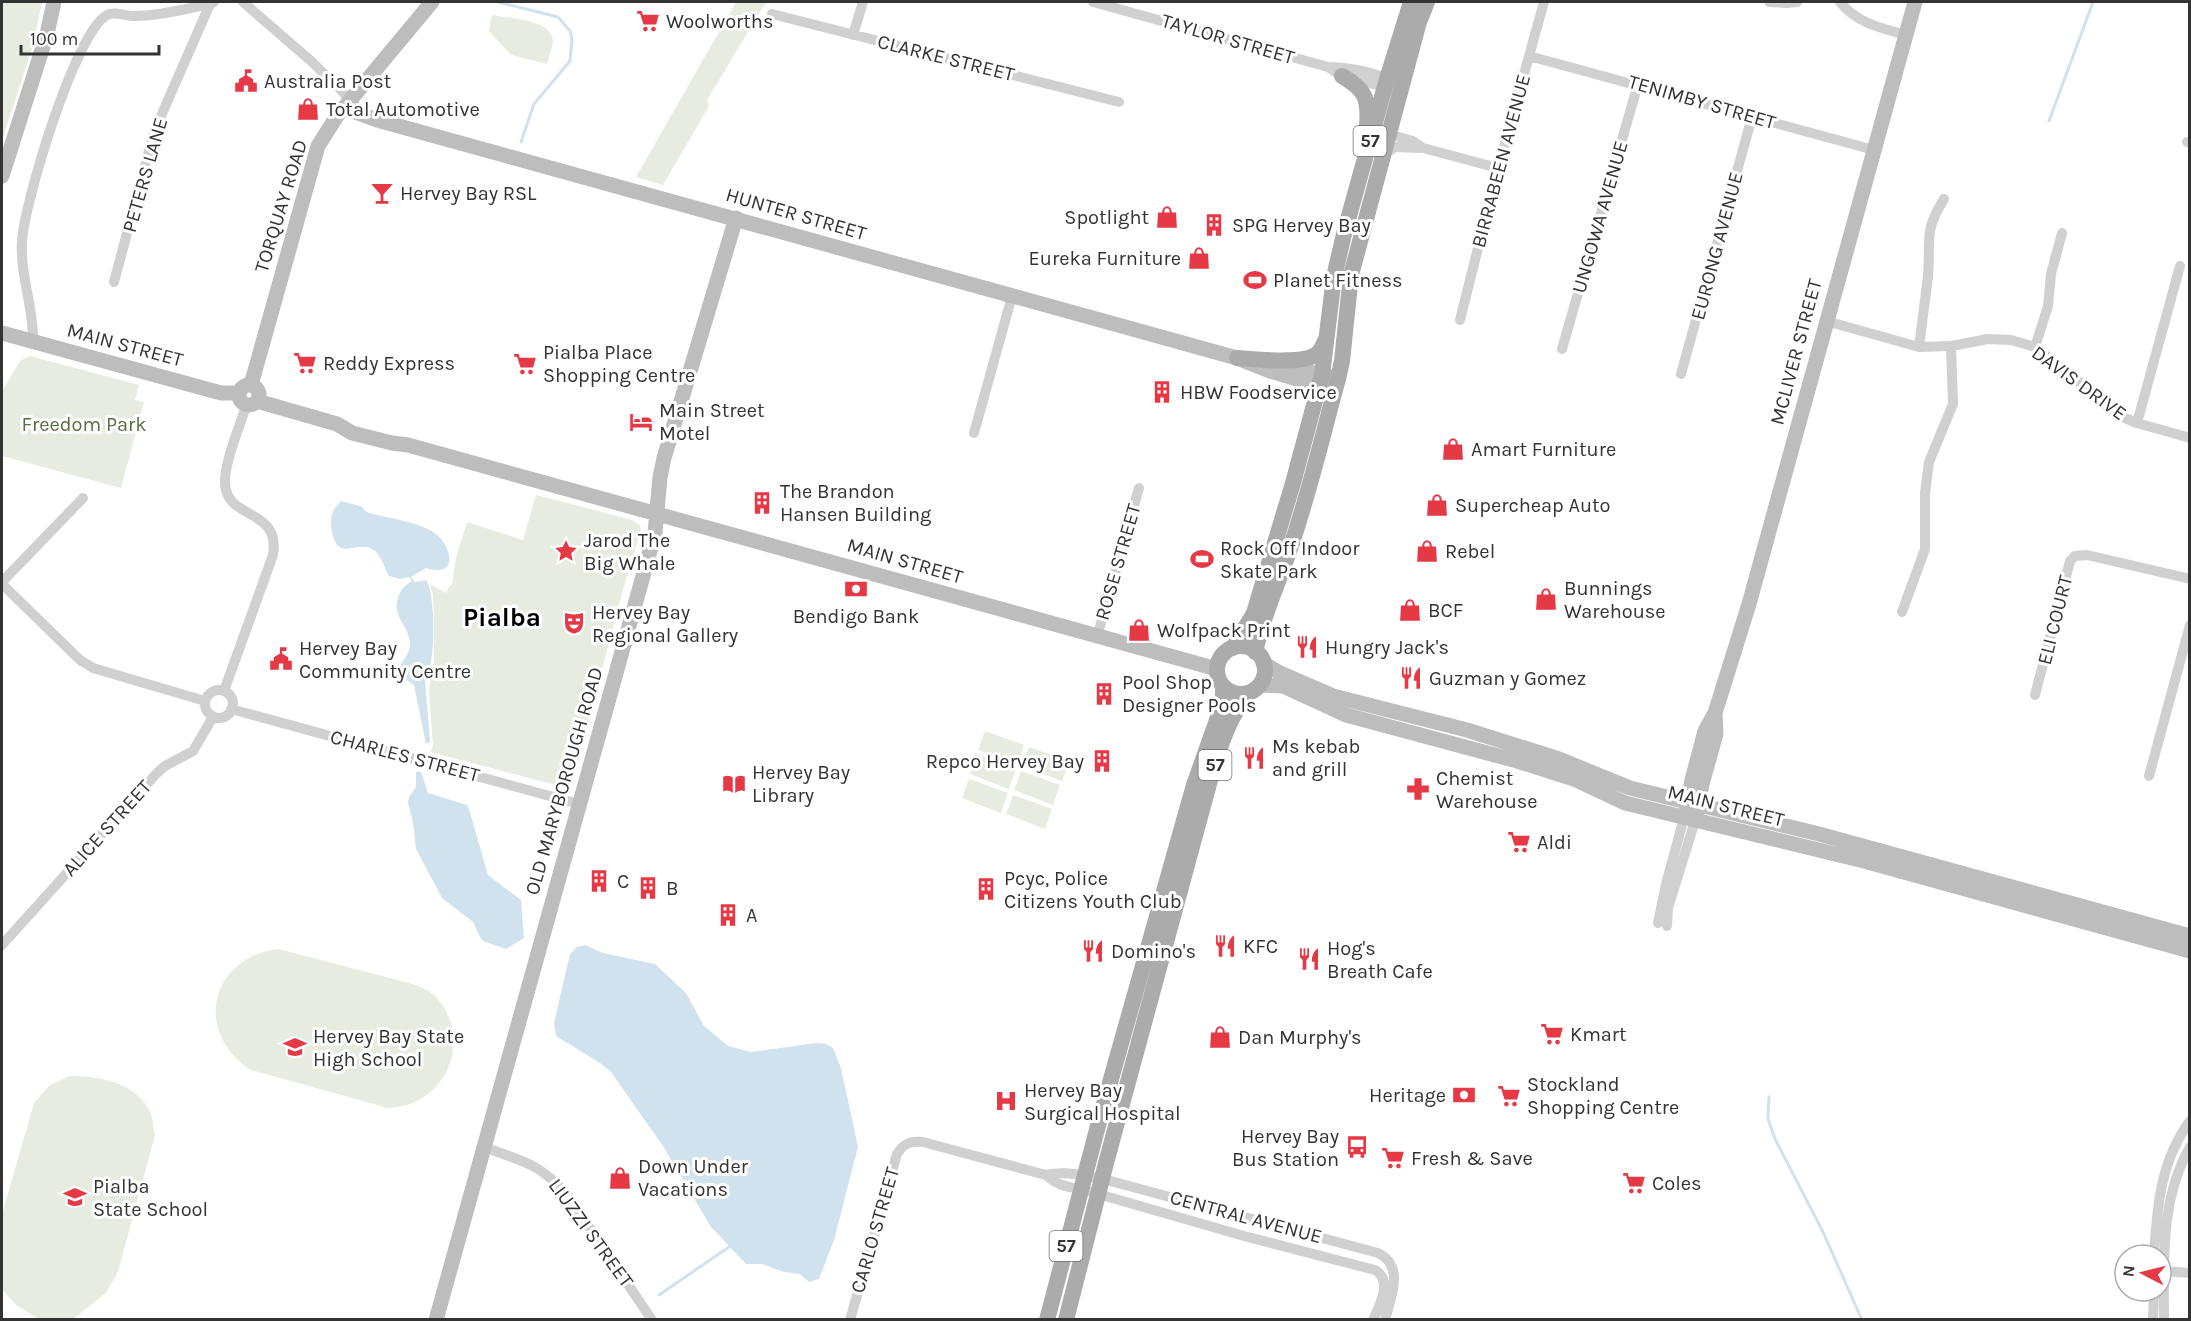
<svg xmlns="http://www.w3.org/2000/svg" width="2191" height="1321" viewBox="0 0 2191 1321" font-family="Karla,sans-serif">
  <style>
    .green { fill: #e6ecdf }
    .water { fill: #cfe2ee }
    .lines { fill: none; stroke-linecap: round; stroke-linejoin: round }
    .stream { stroke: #cfe2ee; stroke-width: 3 }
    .street { stroke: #d0d0d0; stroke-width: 10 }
    .secondary { stroke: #bdbdbd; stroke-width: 15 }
    .primary { stroke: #ababab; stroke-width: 16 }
    .labels { text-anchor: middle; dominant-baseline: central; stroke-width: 6; stroke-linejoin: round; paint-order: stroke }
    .shield { fill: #fff; stroke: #707070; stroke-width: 1.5 }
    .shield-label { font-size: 18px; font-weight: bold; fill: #333 }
    .poi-label { font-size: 20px; fill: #333; stroke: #fff; text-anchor: start }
    .street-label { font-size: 20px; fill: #333; stroke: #fff }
    .park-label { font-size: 20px; fill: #56703f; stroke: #fff }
    .district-label { font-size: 26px; font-weight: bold; fill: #000; stroke: #fff }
  </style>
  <rect width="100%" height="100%" fill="#fff"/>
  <path class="green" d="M2,2H42L34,42L2,141Z
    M736,2H766L707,100L709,106L663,185L636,177Z
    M492,15C508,18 551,20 553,40C553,47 549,56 547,64L511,55L489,31Z
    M30,356L139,385L135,400L144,402L121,488L2,456V391L20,361Z
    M536,495L632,520L640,525L641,529L622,593L573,779L560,786L430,752L433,746L429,689L434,661V625L433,595L430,584L446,593L449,586L452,585L456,558L467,522L523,540Z
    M985,731L1024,745L1018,765L978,750Z
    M1029,747L1069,761L1062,781L1022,766Z
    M977,755L1016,769L1009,789L970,774Z
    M1021,771L1060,785L1053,805L1014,790Z
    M969,779L1008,793L1001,813L962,798Z
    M1013,795L1052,809L1045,829L1006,814Z
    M279,949L416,985C423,988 431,992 436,997C475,1040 445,1107 388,1108L251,1070C210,1045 201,990 244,961C255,953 267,951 279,949Z
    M69,1076C99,1076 136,1082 150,1112C153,1119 153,1128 155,1135L118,1272L106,1293L73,1319L45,1320L37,1318L16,1305L2,1289V1214L34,1103L49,1086Z"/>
  <path class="water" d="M341,501L363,507L364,510L369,513C388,518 420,522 436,534C453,548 458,579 426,568L411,577L415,582L426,580C436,594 436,666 425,680L430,742L426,744L414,685L401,676L399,667C404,659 411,652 410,642C408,625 392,617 398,598C401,589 404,586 412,581L409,577L400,579L389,576C384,568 381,553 372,549C355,540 335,565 331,525C330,513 334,509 341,501Z
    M416,772H421L428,793L467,805L469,809L488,875L521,900L524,938L506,949L483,941L480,937L473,922L442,898L416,849L413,823L408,802L409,797L416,787Z
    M585,945L603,953L655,964L686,993L704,1026L728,1046L751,1052L816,1043L826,1044L833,1048L841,1068L858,1147L834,1240L819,1279L809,1282L800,1274L784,1272L762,1264H746L711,1227L663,1146L611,1072L600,1063L556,1036L554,1023L570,954L577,947Z"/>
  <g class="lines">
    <path class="stream" d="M498,2L558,17L570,31L572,39L570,61L534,104L521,142
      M2049,121L2093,2
      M1769,1097L1768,1119L1775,1139L1823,1232L1862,1320
      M659,1295L729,1247"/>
    <path class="street" d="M243,2L311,61L342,91L350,101
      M1093,2L1328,67L1342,76L1388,88
      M1769,2L1787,3L1797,2
      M1840,2C1857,23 1880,28 1906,35
      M772,14L1119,102
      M853,35L863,2
      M1529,56L1874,150
      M1328,67C1346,67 1377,72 1391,82
      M1388,134L1413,141L1423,148
      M2187,142L2190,143
      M1384,155L1395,147L1423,148L1498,168
      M114,282L154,132L210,4
      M1460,320L1498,168L1544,2
      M1826,321L1919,347L1951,346L1988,339L2011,340L2035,347L2083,385L2115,414L2137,423L2190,438
      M33,341C34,308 20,276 22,242C24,203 75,33 107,15C115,11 126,16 134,16C159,16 186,9 210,4L214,2
      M1919,347C1922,323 1925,300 1928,276C1931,241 1923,232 1944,199
      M2035,347L2048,306L2051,274L2062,233
      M1562,349L1638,84
      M1681,374L1752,117
      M2137,423L2180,266
      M974,433L1012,296
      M2,582L83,498
      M2,584L80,660L93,668L205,701
      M1902,612L1925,549V493L1929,462L1953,404L1951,346
      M1097,637L1139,488
      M205 704a14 14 0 1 1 28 0a14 14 0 1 1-28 0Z
      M224,691L273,555C281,507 226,521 225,483C224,463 240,426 246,406
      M2035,695L2070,561L2075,556L2087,555L2190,579
      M231,709L579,804
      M2149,776L2190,625
      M1658,923L1666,884L1684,818
      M1667,926L1668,908L1695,821
      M2,945L157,773L165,766L193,751L213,717
      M484,1147C524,1162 540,1163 569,1197L652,1320
      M1046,1175C1056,1185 1067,1187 1081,1189L1244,1236L1375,1270C1393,1280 1380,1305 1373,1320
      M2154,1255C2157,1208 2160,1161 2190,1121
      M2164,1271L2190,1273
      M850,1320L897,1154C904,1143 910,1141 923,1142L1046,1175C1068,1170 1092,1177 1114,1182L1378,1253C1405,1266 1391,1297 1385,1320
      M2153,1320L2154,1291
      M2164,1320C2164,1261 2160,1199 2190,1147"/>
    <path class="secondary" d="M350,101L355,112L377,120L1237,358L1270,371L1330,389
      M2,176L47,34L54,2
      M2,333L221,393H238
      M1279,364L1334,378
      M239 395a10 10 0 1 1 20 0a10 10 0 1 1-20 0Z
      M251,385L318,146L337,116L432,2
      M257,401L337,424L352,433L392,443L408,445L1217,669
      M1263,663L1280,673L1333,696L1467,730L1559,759L1630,788L1819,834L2190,936
      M1260,685L1283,686L1346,715L1517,761L1574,779L1625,803L1864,861L2190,951
      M1686,812L1692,780L1705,731L1715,713L1749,604L1915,2
      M1697,812L1702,784L1716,734L1715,713
      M436,1320L655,533L660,477L664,458L736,218"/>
    <path class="primary" d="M1342,76C1366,90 1369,99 1367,126
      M1237,358C1255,359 1307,366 1319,352C1322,348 1324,343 1326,339
      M1217 670a24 24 0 1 1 48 0a24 24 0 1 1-48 0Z
      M1233,648L1254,613L1293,483L1322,375L1334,277L1344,234L1387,79L1411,2
      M1255,652C1263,614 1280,580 1292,543C1310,489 1323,434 1338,379L1342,361L1351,275L1419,22L1427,2
      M1047,1320L1100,1118L1194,785L1223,703V687
      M1066,1320L1106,1163L1212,773C1221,743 1229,717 1249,693"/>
  </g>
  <defs>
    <g id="supermarket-bare" transform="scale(1.8)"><path d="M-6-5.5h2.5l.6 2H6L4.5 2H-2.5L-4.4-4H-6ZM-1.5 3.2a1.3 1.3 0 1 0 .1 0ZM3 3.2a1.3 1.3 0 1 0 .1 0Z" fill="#e63946" stroke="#fff" stroke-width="2.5" paint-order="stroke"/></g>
    <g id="civic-bare" transform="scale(1.8)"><path d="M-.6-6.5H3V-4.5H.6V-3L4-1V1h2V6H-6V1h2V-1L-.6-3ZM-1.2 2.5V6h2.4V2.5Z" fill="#e63946" stroke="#fff" stroke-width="2.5" paint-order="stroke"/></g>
    <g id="shop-bare" transform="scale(1.8)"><path d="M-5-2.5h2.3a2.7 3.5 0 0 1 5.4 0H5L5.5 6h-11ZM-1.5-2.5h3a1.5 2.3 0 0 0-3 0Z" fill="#e63946" stroke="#fff" stroke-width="2.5" paint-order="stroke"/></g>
    <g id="bar-bare" transform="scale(1.8)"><path d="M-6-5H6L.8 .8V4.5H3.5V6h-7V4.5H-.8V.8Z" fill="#e63946" stroke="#fff" stroke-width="2.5" paint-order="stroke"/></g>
    <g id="building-bare" transform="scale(1.8)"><path d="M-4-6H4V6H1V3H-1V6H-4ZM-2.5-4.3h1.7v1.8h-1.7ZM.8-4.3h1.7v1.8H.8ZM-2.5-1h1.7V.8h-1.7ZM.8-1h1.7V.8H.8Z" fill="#e63946" stroke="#fff" stroke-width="2.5" paint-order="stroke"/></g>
    <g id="stadium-bare" transform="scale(1.8)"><path d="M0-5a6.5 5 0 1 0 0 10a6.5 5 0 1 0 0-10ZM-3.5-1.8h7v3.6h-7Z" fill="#e63946" stroke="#fff" stroke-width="2.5" paint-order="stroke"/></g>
    <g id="hotel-bare" transform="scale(1.8)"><path d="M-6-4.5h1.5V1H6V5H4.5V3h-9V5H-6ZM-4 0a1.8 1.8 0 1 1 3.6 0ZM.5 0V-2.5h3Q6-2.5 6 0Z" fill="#e63946" stroke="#fff" stroke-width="2.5" paint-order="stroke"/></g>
    <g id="sight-bare" transform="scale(1.8)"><path d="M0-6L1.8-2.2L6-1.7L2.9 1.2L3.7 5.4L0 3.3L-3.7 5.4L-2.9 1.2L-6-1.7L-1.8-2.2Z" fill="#e63946" stroke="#fff" stroke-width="2.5" paint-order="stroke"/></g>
    <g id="bank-bare" transform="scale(1.8)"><path d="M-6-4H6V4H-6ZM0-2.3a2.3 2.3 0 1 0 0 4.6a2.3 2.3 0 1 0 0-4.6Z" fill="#e63946" stroke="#fff" stroke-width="2.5" paint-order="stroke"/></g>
    <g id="theatre-bare" transform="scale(1.8)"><path d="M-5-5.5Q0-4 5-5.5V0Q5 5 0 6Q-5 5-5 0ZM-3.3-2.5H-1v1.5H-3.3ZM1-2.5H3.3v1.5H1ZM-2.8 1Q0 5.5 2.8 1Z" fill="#e63946" stroke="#fff" stroke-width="2.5" paint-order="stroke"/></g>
    <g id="restaurant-bare" transform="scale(1.8)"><path d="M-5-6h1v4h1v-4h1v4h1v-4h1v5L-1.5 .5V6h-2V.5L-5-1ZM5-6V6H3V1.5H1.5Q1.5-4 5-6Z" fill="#e63946" stroke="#fff" stroke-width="2.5" paint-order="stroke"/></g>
    <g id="library-bare" transform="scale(1.8)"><path d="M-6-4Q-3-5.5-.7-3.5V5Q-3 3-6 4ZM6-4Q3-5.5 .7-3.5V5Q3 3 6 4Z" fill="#e63946" stroke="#fff" stroke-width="2.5" paint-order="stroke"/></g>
    <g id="pharmacy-bare" transform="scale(1.8)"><path d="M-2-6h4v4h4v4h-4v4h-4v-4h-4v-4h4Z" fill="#e63946" stroke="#fff" stroke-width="2.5" paint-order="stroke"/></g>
    <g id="school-bare" transform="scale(1.8)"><path d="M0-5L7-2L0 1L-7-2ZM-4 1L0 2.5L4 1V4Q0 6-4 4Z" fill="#e63946" stroke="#fff" stroke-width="2.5" paint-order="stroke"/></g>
    <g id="hospital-bare" transform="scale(1.8)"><path d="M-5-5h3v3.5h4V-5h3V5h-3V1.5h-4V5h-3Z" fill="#e63946" stroke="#fff" stroke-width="2.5" paint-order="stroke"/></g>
    <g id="bus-bare" transform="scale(1.8)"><path d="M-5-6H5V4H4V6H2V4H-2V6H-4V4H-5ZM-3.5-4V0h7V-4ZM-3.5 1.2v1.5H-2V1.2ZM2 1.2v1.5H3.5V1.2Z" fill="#e63946" stroke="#fff" stroke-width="2.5" paint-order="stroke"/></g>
  </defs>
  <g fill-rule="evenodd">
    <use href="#supermarket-bare" x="648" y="21"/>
    <use href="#civic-bare" x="246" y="81"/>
    <use href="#shop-bare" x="308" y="109"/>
    <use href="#bar-bare" x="382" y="193"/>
    <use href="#shop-bare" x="1167" y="217"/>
    <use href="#building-bare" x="1214" y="225"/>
    <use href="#shop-bare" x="1199" y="258"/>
    <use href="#stadium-bare" x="1255" y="280"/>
    <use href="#supermarket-bare" x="305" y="363"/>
    <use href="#supermarket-bare" x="525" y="364"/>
    <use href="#building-bare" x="1162" y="392"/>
    <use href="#hotel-bare" x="641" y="422"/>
    <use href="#shop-bare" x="1453" y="449"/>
    <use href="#building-bare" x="762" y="503"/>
    <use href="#shop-bare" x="1437" y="505"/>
    <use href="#sight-bare" x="566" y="551"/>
    <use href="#shop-bare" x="1427" y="551"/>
    <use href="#stadium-bare" x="1202" y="559"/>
    <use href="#bank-bare" x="856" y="589"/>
    <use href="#shop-bare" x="1546" y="599"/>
    <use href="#shop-bare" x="1410" y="610"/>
    <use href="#theatre-bare" x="574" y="623"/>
    <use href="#shop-bare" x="1139" y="630"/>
    <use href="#restaurant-bare" x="1307" y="647"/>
    <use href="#civic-bare" x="281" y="659"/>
    <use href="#restaurant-bare" x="1411" y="678"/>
    <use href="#building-bare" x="1104" y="694"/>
    <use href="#restaurant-bare" x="1254" y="758"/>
    <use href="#building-bare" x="1102" y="761"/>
    <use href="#library-bare" x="734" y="784"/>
    <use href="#pharmacy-bare" x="1418" y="789"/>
    <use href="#supermarket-bare" x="1519" y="842"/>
    <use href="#building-bare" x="599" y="881"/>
    <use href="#building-bare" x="648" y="888"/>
    <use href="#building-bare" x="986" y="889"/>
    <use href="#building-bare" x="728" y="915"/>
    <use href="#restaurant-bare" x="1225" y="946"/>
    <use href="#restaurant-bare" x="1093" y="951"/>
    <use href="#restaurant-bare" x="1309" y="959"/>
    <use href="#supermarket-bare" x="1552" y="1034"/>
    <use href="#shop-bare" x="1220" y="1037"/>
    <use href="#school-bare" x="295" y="1047"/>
    <use href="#bank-bare" x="1464" y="1095"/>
    <use href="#supermarket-bare" x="1509" y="1096"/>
    <use href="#hospital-bare" x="1006" y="1101"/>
    <use href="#bus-bare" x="1357" y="1147"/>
    <use href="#supermarket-bare" x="1393" y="1158"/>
    <use href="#shop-bare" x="620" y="1178"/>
    <use href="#supermarket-bare" x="1634" y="1183"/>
    <use href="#school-bare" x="75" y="1197"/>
  </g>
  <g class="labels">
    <g class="shield">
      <rect x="1353.5" y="126" width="33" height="30" rx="4.5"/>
      <rect x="1198.5" y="750" width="33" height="30" rx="4.5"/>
      <rect x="1049.5" y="1231" width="33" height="30" rx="4.5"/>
    </g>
    <g class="shield-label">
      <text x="1370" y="141">57</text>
      <text x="1215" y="765">57</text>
      <text x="1066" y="1246">57</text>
    </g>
    <g class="poi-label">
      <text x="666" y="21">Woolworths</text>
      <text x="264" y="81">Australia Post</text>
      <text x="326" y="109">Total Automotive</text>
      <text x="400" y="193">Hervey Bay RSL</text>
      <text x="1149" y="217" text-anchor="end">Spotlight</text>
      <text x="1232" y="225">SPG Hervey Bay</text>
      <text x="1181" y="258" text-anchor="end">Eureka Furniture</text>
      <text x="1273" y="280">Planet Fitness</text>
      <text x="543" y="352">Pialba Place<tspan x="543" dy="23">Shopping Centre</tspan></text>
      <text x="323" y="363">Reddy Express</text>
      <text x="1180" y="392">HBW Foodservice</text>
      <text x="659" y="410">Main Street<tspan x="659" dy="23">Motel</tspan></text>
      <text x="1471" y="449">Amart Furniture</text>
      <text x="780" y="491">The Brandon<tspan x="780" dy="23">Hansen Building</tspan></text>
      <text x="1455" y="505">Supercheap Auto</text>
      <text x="584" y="540">Jarod The<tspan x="584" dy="23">Big Whale</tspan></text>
      <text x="1220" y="548">Rock Off Indoor<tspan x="1220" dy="23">Skate Park</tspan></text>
      <text x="1445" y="551">Rebel</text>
      <text x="1564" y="588">Bunnings<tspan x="1564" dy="23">Warehouse</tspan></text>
      <text x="1428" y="610">BCF</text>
      <text x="592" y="612">Hervey Bay<tspan x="592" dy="23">Regional Gallery</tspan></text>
      <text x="856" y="616" text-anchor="middle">Bendigo Bank</text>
      <text x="1157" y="630">Wolfpack Print</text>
      <text x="1325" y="647">Hungry Jack's</text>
      <text x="299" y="648">Hervey Bay<tspan x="299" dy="23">Community Centre</tspan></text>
      <text x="1429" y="678">Guzman y Gomez</text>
      <text x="1122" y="682">Pool Shop<tspan x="1122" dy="23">Designer Pools</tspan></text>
      <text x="1272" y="746">Ms kebab<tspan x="1272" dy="23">and grill</tspan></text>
      <text x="1084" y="761" text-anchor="end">Repco Hervey Bay</text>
      <text x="752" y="772">Hervey Bay<tspan x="752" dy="23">Library</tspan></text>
      <text x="1436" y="778">Chemist<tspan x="1436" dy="23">Warehouse</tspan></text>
      <text x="1537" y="842">Aldi</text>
      <text x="1004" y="878">Pcyc, Police<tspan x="1004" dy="23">Citizens Youth Club</tspan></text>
      <text x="617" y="881">C</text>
      <text x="666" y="888">B</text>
      <text x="746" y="915">A</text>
      <text x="1243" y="946">KFC</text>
      <text x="1327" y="948">Hog's<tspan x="1327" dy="23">Breath Cafe</tspan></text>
      <text x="1111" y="951">Domino's</text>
      <text x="1570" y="1034">Kmart</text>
      <text x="313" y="1036">Hervey Bay State<tspan x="313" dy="23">High School</tspan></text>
      <text x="1238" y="1037">Dan Murphy's</text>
      <text x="1527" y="1084">Stockland<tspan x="1527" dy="23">Shopping Centre</tspan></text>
      <text x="1024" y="1090">Hervey Bay<tspan x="1024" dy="23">Surgical Hospital</tspan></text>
      <text x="1446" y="1095" text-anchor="end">Heritage</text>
      <text x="1339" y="1136" text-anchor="end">Hervey Bay<tspan x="1339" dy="23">Bus Station</tspan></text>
      <text x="1411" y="1158">Fresh &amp; Save</text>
      <text x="638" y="1166">Down Under<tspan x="638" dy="23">Vacations</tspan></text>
      <text x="1652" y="1183">Coles</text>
      <text x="93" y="1186">Pialba<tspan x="93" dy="23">State School</tspan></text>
    </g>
    <g class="street-label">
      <text transform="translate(1228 39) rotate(16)">TAYLOR STREET</text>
      <text transform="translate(946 58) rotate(14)">CLARKE STREET</text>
      <text transform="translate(1702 102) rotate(16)">TENIMBY STREET</text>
      <text transform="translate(1501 161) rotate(-75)">BIRRABEEN AVENUE</text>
      <text transform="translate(145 175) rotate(-74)">PETERS LANE</text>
      <text transform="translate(281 206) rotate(-73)">TORQUAY ROAD</text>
      <text transform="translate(796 214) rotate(16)">HUNTER STREET</text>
      <text transform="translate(1600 217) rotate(-74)">UNGOWA AVENUE</text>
      <text transform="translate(1717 246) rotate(-75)">EURONG AVENUE</text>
      <text transform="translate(125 345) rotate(15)">MAIN STREET</text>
      <text transform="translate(1796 352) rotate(-75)">MCLIVER STREET</text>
      <text transform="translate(2079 383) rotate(36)">DAVIS DRIVE</text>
      <text transform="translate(905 561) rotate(16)">MAIN STREET</text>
      <text transform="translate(1118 562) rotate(-74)">ROSE STREET</text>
      <text transform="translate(2055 620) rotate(-76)">ELI COURT</text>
      <text transform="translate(405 756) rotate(15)">CHARLES STREET</text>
      <text transform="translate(564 781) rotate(-74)">OLD MARYBOROUGH ROAD</text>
      <text transform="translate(1726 806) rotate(14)">MAIN STREET</text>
      <text transform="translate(107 828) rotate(-48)">ALICE STREET</text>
      <text transform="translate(1246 1217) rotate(15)">CENTRAL AVENUE</text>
      <text transform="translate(875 1230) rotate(-74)">CARLO STREET</text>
      <text transform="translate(591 1233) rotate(54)">LIUZZI STREET</text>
    </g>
    <g class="park-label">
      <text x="84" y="424">Freedom Park</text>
    </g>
    <g class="district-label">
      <text x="502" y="617">Pialba</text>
    </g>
  </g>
  <rect width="2191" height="1321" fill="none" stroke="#333333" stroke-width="6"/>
  <g transform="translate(2143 1273) rotate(277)"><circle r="28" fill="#ffffff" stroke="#adadad" stroke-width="1.5"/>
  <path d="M0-4.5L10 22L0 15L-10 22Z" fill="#e63946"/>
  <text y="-9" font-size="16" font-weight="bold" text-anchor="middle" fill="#333333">N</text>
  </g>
  <path d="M21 45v9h138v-9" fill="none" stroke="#333333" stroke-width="3"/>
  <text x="30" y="45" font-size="18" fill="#333333" stroke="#ffffff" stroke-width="4.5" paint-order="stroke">100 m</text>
</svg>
